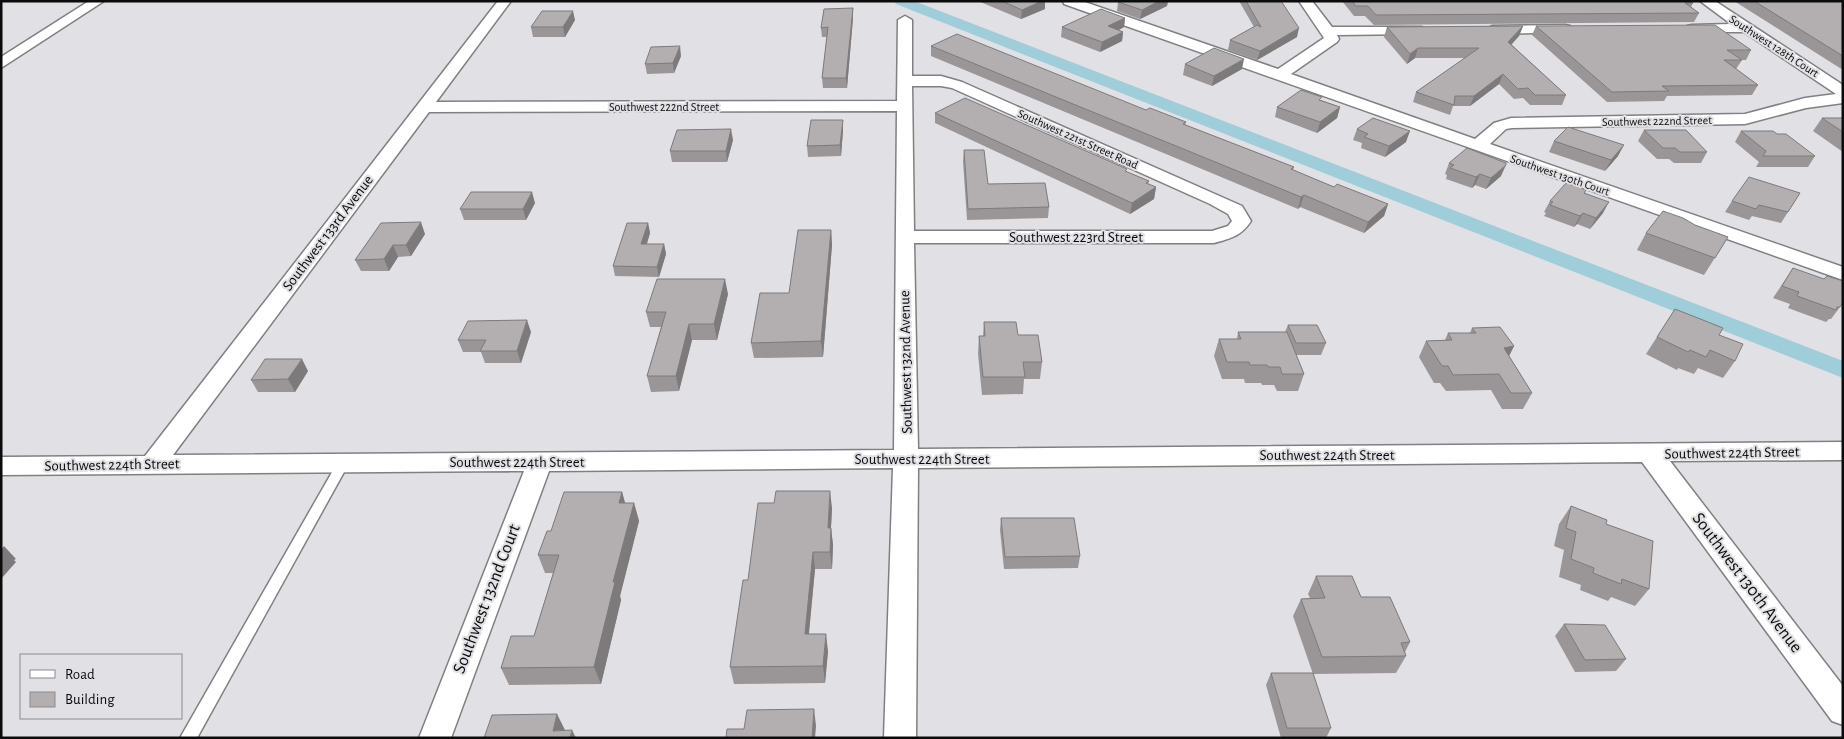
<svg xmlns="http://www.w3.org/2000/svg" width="1844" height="739" viewBox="0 0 1844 739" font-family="'Alegreya Sans',sans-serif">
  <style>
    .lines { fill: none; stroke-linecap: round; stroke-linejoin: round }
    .canal { fill: #9fcdda; fill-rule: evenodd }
    .lane-casing { stroke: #808083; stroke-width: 3 }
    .street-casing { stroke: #808083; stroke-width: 3 }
    .lane { fill: #fff; fill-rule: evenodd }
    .street { fill: #fff; fill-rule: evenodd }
    .wall { fill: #9a9697 }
    .shaded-wall { fill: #7d7a7b }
    .building { fill: #b3afb0; stroke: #7d7a7b }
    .labels { text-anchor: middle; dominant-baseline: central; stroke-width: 4; stroke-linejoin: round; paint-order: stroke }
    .far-street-label { font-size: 12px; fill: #0b0b0c; stroke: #e1e0e4 }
    .street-label { font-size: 15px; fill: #0b0b0c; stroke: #e1e0e4 }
    .near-street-label { font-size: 18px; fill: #0b0b0c; stroke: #e1e0e4 }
  </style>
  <rect width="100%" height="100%" fill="#e1e0e4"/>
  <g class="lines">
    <path class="canal" d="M894,1H914L1843,361V378L896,4Z"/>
    <g class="lane-casing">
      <path id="lane" d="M343,458L347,460L349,463L197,738H180L339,460Z"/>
    </g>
    <g class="street-casing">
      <path id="street" d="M89,1H104L1,68V57Z
        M498,1H511L436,102L897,101L898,20L905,16L912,20V76H941L962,82L1242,206L1251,221C1241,236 1232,238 1214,243H914L918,449L1843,442V460L1670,461L1843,686V725L1832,721L1642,462L918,468L916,738H884L893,468L549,471L451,738H419L524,471L1,475V457L145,456ZM912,86H941L952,88L1210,204L1228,214L1232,221L1228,226L1212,231H914ZM897,111L894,450L173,455L429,112Z
        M1063,1H1082L1278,69L1324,38L1299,1H1312L1332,27H1422L1424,30L1417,34L1337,35L1339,39L1337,42L1291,74L1475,139L1494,123L1511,118L1745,114L1805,98L1836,94L1744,32H1687L1685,29L1687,26L1692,25L1731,24L1700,1H1715L1843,85V103L1806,108L1745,124L1512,128L1506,129L1490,144L1843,267V280L1064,4Z
        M1565,25L1570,26L1572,29L1570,32L1492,34L1485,30L1492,26Z"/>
    </g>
    <use href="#lane" class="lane"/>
    <use href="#street" class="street"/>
  </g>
  <path class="wall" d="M978,1H1045V9L1021,19Z
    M1119,1H1168L1167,6L1140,19L1117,11L1118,2Z
    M1239,1H1281L1297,37L1257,60L1228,50L1230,40L1254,27Z
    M1342,1H1690L1693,3L1691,7L1699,13L1694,22L1374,25L1365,16H1354Z
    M1734,1H1843V70Z
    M853,8V18L847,88H823L822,78L827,37H822L821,28Z
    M1125,18L1124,27L1119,30L1123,32L1122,41L1100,52L1061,37L1062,27Z
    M575,20L565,37H533L531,27Z
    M1523,26L1519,36L1511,44L1566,95L1562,105H1530L1523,98L1514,99L1499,84L1470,106H1453L1450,115L1413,102L1416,92L1465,58H1415L1407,64L1384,37L1387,27Z
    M1536,26L1751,50L1746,60H1741H1742L1736,69L1758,85L1752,95L1667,96L1664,101L1607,102L1532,35Z
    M931,46L1186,122L1185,125L1294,167L1293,170L1334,187L1388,204L1384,216L1364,233L1300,207L1298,209L931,56Z
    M681,56L674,73L647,74L645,64Z
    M1185,64L1242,69L1212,86L1183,75Z
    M1321,100L1340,107L1337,118L1317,133L1275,117L1277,107Z
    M935,113L1127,172L1149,181L1148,184L1156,187L1154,199L1130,214L935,123Z
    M1822,118H1843V152L1813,131Z
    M1357,129L1406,142L1385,157L1361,148L1362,143L1353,140Z
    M843,130L841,156L808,157L807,146Z
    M1644,130L1707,152L1701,163H1674L1669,159H1657L1638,141Z
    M1741,131L1777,134L1815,156L1808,167H1756L1759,162L1735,142Z
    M733,140L727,162H672L670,151Z
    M1554,141L1618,156L1605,171L1549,152Z
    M964,150L988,184L1049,207L1048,218L967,220L963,161Z
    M1449,163L1501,176L1486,189L1475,185L1472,188L1446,179L1447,175L1445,174Z
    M1586,190L1585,193L1603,213L1590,229L1577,224L1574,227L1544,216L1546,213L1544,212L1550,201Z
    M1800,193L1781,223L1752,216L1749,220L1725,212L1732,201Z
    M535,203L526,220H464L460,209Z
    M381,223L425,234L411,256L398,257L389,271H361L355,260Z
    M648,223L650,233L647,244H664L666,254L659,277L615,276L613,266Z
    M1695,225L1728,237L1704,275L1637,250L1646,233Z
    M831,230L832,245L823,357L754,358L751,343L789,293Z
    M1793,268L1840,307L1831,319H1829L1826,322L1788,308L1790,304L1773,298Z
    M728,294L717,340H692L679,391L651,392L647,376L661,327H650L646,312Z
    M1675,309L1719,335L1735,361L1723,378L1698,368L1694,374L1678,368L1677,370L1646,354Z
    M984,322L1018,335L1042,362L1040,379H1024L1023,394L982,395L978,354L979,336H983Z
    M1288,325L1326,343L1321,355H1296L1304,374L1298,391H1277L1274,385H1262L1261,383H1245L1244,379H1222L1214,356L1219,339H1237L1238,332H1285Z
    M1472,328L1514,346L1509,356L1532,393L1523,409H1502L1491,390L1446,391L1440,383H1434L1419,357L1426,341L1445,340L1448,333H1470Z
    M531,332L521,363H485L481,352H463L458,340Z
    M308,371L295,392H258L251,380Z
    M622,492L625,503H634L639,521L620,596L621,600L601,684L509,685L501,668L534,636L553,573H545L538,555L551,531Z
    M1571,506L1606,524L1649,589L1635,606L1611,597L1608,601L1580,590L1581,585L1559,577L1564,550L1554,546L1559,524Z
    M832,508L831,528L833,545L832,569H815L809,634L828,651L825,683L734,684L730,667Z
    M1001,518L1080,556L1078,568L1004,569L1000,530Z
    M1316,576L1361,597L1410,642L1405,652L1406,656L1396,673L1313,674L1293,616L1301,599L1310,598L1308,594Z
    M1564,624L1626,659L1616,671L1575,672L1555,636Z
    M1271,673L1331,728L1326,738H1281L1266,685Z"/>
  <path class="shaded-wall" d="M1042,1H1045V9L1021,19L1022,10Z
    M1159,1H1168L1167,6L1140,19L1142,10Z
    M853,8V18L847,88L846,78Z
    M573,11L575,20L565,37L563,27Z
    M1125,18L1124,27L1107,36L1108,26Z
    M1523,26L1519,36L1505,52L1508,42Z
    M1299,28L1297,37L1257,60L1260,51Z
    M1123,32L1122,41L1100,52L1102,42Z
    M680,46L681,56L674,73L673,63Z
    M1418,48L1415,58L1407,64L1410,54Z
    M1244,59L1242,69L1212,86L1214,76Z
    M1503,74L1499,84L1470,106L1474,96Z
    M1340,107L1337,118L1317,133L1320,122Z
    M843,120V130L841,156L840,145Z
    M731,129L733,140L727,162L726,151Z
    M1410,131L1406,142L1385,157L1389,146Z
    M1624,145L1618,156L1605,171L1611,160Z
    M1506,165L1501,176L1486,189L1491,178Z
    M1480,174L1475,185L1472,188L1476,177Z
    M1156,187L1154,199L1130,214L1132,203Z
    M532,192L535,203L526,220L523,209Z
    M1304,195L1300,207L1298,209L1301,197Z
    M1609,202L1603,213L1590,229L1596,218Z
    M1388,204L1384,216L1364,233L1368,222Z
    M1583,213L1577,224L1574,227L1580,216Z
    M421,222L425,234L411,256L406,245Z
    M648,223L650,233L643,255L641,244Z
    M831,230L832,245L823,357L821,341Z
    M664,244L666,254L659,277L657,267Z
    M393,245L398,257L389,271L384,259Z
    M725,279L728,294L717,340L714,324Z
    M527,320L531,332L521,363L517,351Z
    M689,324L692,340L679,391L676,376Z
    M1514,346L1506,362L1504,348Z
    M302,359L308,371L295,392L288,379Z
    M830,491L832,508L830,545L828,528Z
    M622,492L627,510L619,503Z
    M634,503L639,521L620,596L621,600L601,684L594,667L613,582Z
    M831,528L833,545L832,569L830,552Z
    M4,546L16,559L14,560L16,562L1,579V550Z
    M813,552L815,569L807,651L805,634Z
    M826,634L828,651L825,683L823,666Z
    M814,709L816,726L815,738H812Z
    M557,714L565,730L553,731Z
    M572,730L576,738H570Z"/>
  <path class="building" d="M1002,1H1042L1022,10Z
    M1119,1H1159L1142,10L1118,2Z
    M1246,1H1281L1299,28L1260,51L1230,40L1257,25L1261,27Z
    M1352,1H1690L1693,3H1685L1699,13L1376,15L1368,6H1356Z
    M1754,1H1843V56Z
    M853,8L846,78H822L828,27L821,28L824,9Z
    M1101,9L1125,18L1108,26L1123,32L1102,42L1062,27Z
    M542,11H573L563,27H531Z
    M1715,25L1751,50H1727L1742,60H1724L1758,85L1662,86L1669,91L1612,92L1536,26Z
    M1523,26L1508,42L1566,95H1535L1528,88L1518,89L1503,74L1474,96H1455L1454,105L1416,92L1479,48H1418L1410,54L1387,27Z
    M957,34L1146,110L1150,108L1186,122L1183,124L1294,167L1291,169L1334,187L1337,184L1388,204L1368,222L1304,195L1301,197L931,46Z
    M680,46L673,63L645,64L651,47Z
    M1214,48L1244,59L1214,76L1185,64Z
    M1301,90L1322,97L1319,100L1340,107L1320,122L1277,107Z
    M965,98L1127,169L1125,171L1149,181L1146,183L1156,187L1132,203L935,113Z
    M1373,118L1410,131L1389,146L1364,137L1368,134L1357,129Z
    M1822,118H1843V132Z
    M811,120H843L840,145L807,146Z
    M1568,127L1624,145L1611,160L1554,141Z
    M731,129L726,151H670L677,130Z
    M1644,130H1686L1707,152H1680L1675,148H1663Z
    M1741,131H1773L1777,134H1786L1815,156H1763L1766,151Z
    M1467,148L1506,163V165L1491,178L1480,174L1476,177L1450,168L1454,165L1449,163Z
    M964,150H984L988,184L1045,183L1049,207L968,209Z
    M1749,177L1800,193L1788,212L1759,205L1756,209L1732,201Z
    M1566,183L1586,190L1584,193L1609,202L1596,218L1583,213L1580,216L1550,205L1553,202L1550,201Z
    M471,192H532L523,209H460Z
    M1663,211L1683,218L1695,225L1728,237L1715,258L1646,233Z
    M421,222L406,245H393L384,259L355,260L381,223Z
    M627,223H648L641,244H664L657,267L613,266Z
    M798,230H831L821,341L751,343L760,293H789Z
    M1793,268L1824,279L1827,276L1843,281V302L1840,307H1837L1836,310L1797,296L1799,292L1782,286Z
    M657,279H725L714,324H689L676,376H647L666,312H646Z
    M1675,309L1723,328L1719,335L1743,344L1735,361L1710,350L1706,357L1690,350L1688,352L1657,337Z
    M527,320L517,351H480L486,340H458L468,321Z
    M984,322H1016L1018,335H1038L1042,362H1023L1025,377H983L979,336H985Z
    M1288,325H1317L1326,343H1296Z
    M1500,327L1514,346L1504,348L1532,393H1511L1499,374L1453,375L1448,366H1442L1426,341L1452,340L1448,333H1476L1472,328Z
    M1238,332H1287L1304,374H1282L1280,367H1268L1267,365H1250L1249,362H1227L1219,339H1241Z
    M265,359H302L288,379L251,380Z
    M776,491H830L828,528H831L830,552H813L805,634H826L823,666L730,667L743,580H748L758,503H774Z
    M564,492H622L619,503H634L613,582H615L594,667L501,668L511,636H534L559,555H538L547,531H551Z
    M1571,506L1607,520L1606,524L1653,541L1649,589L1622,579L1621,584L1593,573L1594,568L1571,559L1576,532L1566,528Z
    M1001,518H1074L1080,556L1005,557Z
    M1316,576H1352L1361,597H1390L1410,642L1401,643L1406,656L1322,657L1301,599L1325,598Z
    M1564,624L1605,625L1626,659L1585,660Z
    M1271,673H1313L1331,728H1287Z
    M814,709L812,738H726L727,729H744L747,710Z
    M557,714L553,731L572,730L570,738H484L492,715Z"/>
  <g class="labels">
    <g class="far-street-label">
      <text transform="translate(1774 46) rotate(33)">Southwest 128th Court</text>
      <text x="664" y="107">Southwest 222nd Street</text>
      <text transform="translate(1657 121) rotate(-1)">Southwest 222nd Street</text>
      <text transform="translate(1078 139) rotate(24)">Southwest 221st Street Road</text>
      <text transform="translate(1560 175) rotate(19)">Southwest 130th Court</text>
    </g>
    <g class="street-label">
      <text transform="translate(328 233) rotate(-53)">Southwest 133rd Avenue</text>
      <text x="1076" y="237">Southwest 223rd Street</text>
      <text transform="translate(906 362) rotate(-91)">Southwest 132nd Avenue</text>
      <text transform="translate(1732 453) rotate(-1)">Southwest 224th Street</text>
      <text x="1327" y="455">Southwest 224th Street</text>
      <text x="922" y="459">Southwest 224th Street</text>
      <text x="517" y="462">Southwest 224th Street</text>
      <text transform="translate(112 465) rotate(-1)">Southwest 224th Street</text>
    </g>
    <g class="near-street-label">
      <text transform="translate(1747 583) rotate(53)">Southwest 130th Avenue</text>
      <text transform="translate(487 599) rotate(-69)">Southwest 132nd Court</text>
    </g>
  </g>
  <rect width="1844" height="739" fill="none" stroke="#0b0b0c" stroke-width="5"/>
  <rect x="20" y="654" width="162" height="65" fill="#e1e0e4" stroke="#8b8b8e"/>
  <rect x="30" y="670" width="25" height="8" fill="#ffffff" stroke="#8b8b8e"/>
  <text x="65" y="679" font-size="15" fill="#0b0b0c">Road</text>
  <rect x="30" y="692" width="25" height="15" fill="#b3afb0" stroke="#8b8b8e"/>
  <text x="65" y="704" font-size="15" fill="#0b0b0c">Building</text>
</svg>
